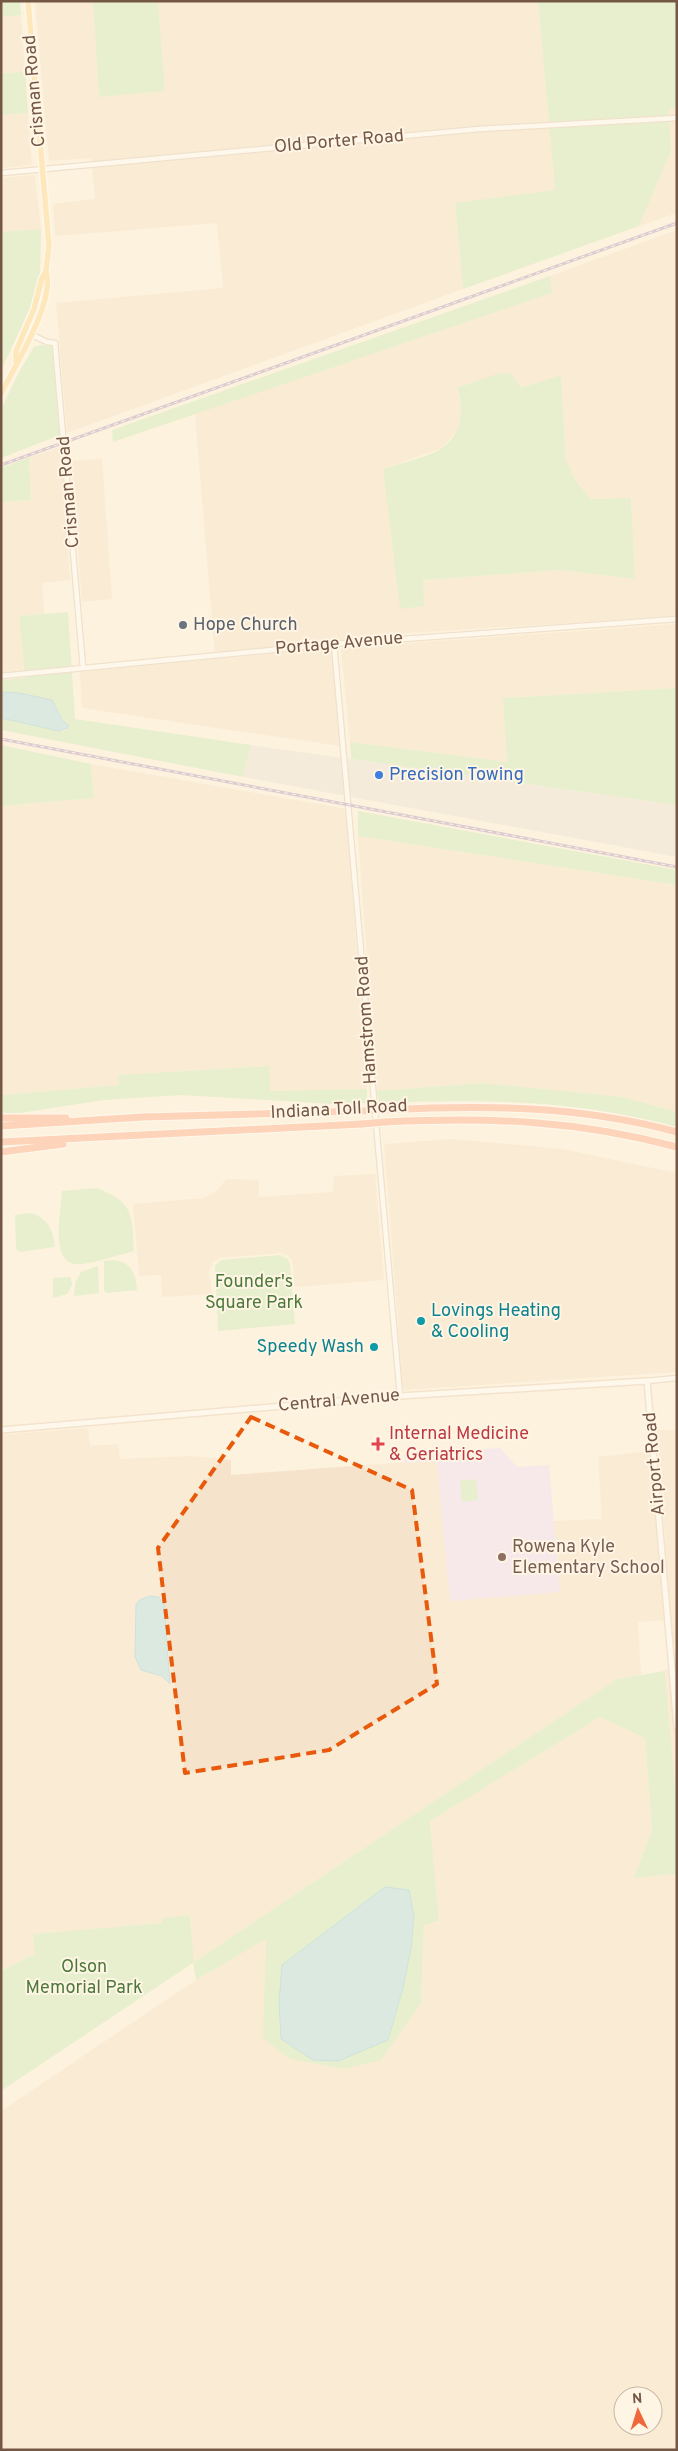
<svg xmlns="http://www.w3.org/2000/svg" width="678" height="2451" viewBox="0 0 678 2451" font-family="Overpass,sans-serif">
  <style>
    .residential { fill: #f5e3cb; fill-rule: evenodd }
    .industrial { fill: #ebe2da }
    .education { fill: #efdbf9 }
    .green { fill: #ceebbc }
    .water { fill: #b2dee7; stroke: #97ced9 }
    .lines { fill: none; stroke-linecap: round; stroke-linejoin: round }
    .tertiary-casing { stroke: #e1cdb9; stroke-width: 7 }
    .secondary-casing { stroke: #e9d0b9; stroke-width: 8 }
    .primary-casing { stroke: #fff; stroke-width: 8 }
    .motorway-casing { stroke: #fff; stroke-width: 9 }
    .tertiary { stroke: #fff; stroke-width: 4.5 }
    .secondary { stroke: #fff; stroke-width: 5 }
    .primary { stroke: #ffd993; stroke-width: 5.5 }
    .motorway { stroke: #fcae90; stroke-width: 7 }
    .rail-casing { stroke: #b49dc6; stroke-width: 3 }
    .rail { stroke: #fff5e5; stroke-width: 1; stroke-dasharray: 4; stroke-linecap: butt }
    .motorway-bridge-casing { stroke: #fff; stroke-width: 9; stroke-linecap: butt }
    .motorway-bridge { stroke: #fcae90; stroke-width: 7 }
    .marked { fill: none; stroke: #e8590c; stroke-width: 4; stroke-dasharray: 10 6; stroke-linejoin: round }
    .worship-dot { fill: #6b7280; stroke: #fff5e5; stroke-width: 2 }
    .shop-dot { fill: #3f7fe0; stroke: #fff5e5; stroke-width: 2 }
    .culture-dot { fill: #0f9aa8; stroke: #fff5e5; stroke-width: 2 }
    .health-dot { fill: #e0444e; stroke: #fff5e5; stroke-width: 2 }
    .education-dot { fill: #8d6e63; stroke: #fff5e5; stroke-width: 2 }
    .labels { text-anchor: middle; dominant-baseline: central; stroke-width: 4; stroke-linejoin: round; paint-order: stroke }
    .street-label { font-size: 18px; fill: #745745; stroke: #fff5e5 }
    .worship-label { font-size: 18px; fill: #5b616d; stroke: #fff5e5; text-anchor: start }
    .shop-label { font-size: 18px; fill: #366cbe; stroke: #fff5e5; text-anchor: start }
    .park-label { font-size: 18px; fill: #4d7a3c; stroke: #fff5e5 }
    .culture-label { font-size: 18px; fill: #0d838f; stroke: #fff5e5; text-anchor: start }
    .health-label { font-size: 18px; fill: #be3a42; stroke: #fff5e5; text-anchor: start }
    .education-label { font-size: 18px; fill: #785e54; stroke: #fff5e5; text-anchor: start }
  </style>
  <rect width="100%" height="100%" fill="#fdf2dd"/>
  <path class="residential" d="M35,1H93L99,96L165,91L158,1H538L555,190L455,203L463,289L67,433L56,303L223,288L217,223L55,236L53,204L95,199L91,158L49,161Z
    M21,15L25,72L1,73V17Z
    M677,108V213L639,226L671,151L669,109Z
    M28,113L32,165L1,168V115Z
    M35,175L41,229L1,232V178Z
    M677,230V616L360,636V642L215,656L195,414L552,293L550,276ZM512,374L521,388L561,376L566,459L575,480L591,499L631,498L635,579L561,570L423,580L383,469L442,448L459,428L462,410L457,388Z
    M61,447L70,580L42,583L44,614L19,616L24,670L1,672V502L31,500L29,457Z
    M102,459L112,599L82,602L71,461Z
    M677,624V688L503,698L507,762L350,742L341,648Z
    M332,648L340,746L82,708L80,672Z
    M91,764L346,809L367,1089L270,1091L268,1066L119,1075V1085L1,1095V806L94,798Z
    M358,836L677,885V1112L623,1097L482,1083L377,1091Z
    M452,1139L562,1149L677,1173V1372L403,1390L384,1144Z
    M375,1174L384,1280L295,1287L292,1260L287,1255L280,1253L219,1258L212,1263L209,1272L212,1294L162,1297L161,1275L139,1276L133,1204L204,1198L217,1191L226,1179L259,1180V1197L333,1192L334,1176Z
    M88,1428L90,1446L118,1444L120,1459L191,1456L231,1460V1475L437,1460L450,1601L560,1592L554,1521L602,1519L598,1457L650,1451L666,1620L638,1622L641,1675L617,1679L194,1962L190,1915L162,1918V1923L34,1934L35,1954L1,1971V1435Z
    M657,1430H677V1640L673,1644Z
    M677,1658V1810L665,1671Z
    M600,1717L645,1738L652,1829L634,1878L677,1874V2450H1V2111L196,1980L266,1938L421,2003L424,1925L439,1921L430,1821ZM623,2396H653V2426H623Z"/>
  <path class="industrial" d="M251,745L677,805V857L243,777Z"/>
  <path class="education" d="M500,1448L517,1467L549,1465L560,1592L450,1601L437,1461L405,1463L404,1454Z"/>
  <path class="green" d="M1,1H20L21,15L1,17Z
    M93,1H158L165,91L99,97Z
    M538,1H677V108L669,109L671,151L639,226L463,289L455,203L555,190Z
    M25,72L28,113L1,115V73Z
    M41,229L40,274L30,308L1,371V232Z
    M550,276L552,293L113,442L112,430Z
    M41,345L52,346L60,435L1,458V410L19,372L34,347Z
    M500,373L512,374L521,388L561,375L566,459L575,480L591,499L631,498L635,579L561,570L423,580L424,606L400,609L383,469C396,465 433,455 442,448C462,434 465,409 457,388Z
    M29,457L31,500L1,502V468Z
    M68,612L75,719L251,745L243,777L1,730V718L59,731L67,730L52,700L19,693L1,692V680L25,678L19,616Z
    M677,688V805L351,759L350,742L507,762L503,698Z
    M1,745L91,764L94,798L1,806Z
    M358,811L677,870V885L358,836Z
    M269,1066L270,1091L367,1089V1103L333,1104L182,1095L104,1100L20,1113H1V1095L119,1085L118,1075Z
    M482,1083L623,1097L677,1112V1127C574,1099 483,1099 379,1103L377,1091Z
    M97,1188C134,1203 132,1214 134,1251C117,1255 99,1262 82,1264C48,1269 61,1212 62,1191Z
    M31,1213C48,1219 53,1229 55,1247L20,1252L16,1249L15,1215Z
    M280,1255L288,1259L290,1265L295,1324L218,1331L215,1266L221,1260Z
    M113,1260C131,1262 136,1273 137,1290L107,1293L104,1291V1261Z
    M98,1266L99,1293L74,1296L75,1283L81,1272Z
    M71,1277L72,1285L67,1294L53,1298V1278Z
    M476,1479L478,1500L462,1502L460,1481Z
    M665,1671L677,1810V1874L634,1878L652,1829L645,1738L600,1717L430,1821L439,1921L424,1925L421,2003L381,2060L344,2069L290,2059L263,2038L266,1939L196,1980L193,1963L1,2091V1971L35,1954L33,1934L162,1923V1918L190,1915L194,1962L617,1679Z"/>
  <path class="water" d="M1,692L19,693L52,700L62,720L68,725V728L59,731L1,718Z
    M150,1596L159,1597L164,1603L170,1684L162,1676L141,1670L135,1657L136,1604L140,1600Z
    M385,1887L409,1890L414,1916L411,1948L403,1988L388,2040L338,2061L313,2060L281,2039L279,2002L282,1965Z"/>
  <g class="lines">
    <g class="tertiary-casing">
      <path id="tertiary" d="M1,173L479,129L677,118
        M24,331L47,342L55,343L83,668
        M334,644C358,894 376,1145 400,1396
        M1,676L334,644L677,619
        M647,1381L677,1378"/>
    </g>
    <g class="secondary-casing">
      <path id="secondary" d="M1,1430L400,1396L647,1381L677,1727"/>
    </g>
    <g class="primary-casing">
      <path id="primary" d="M16,361V351L34,309L42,278L46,271L49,246L28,1
        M1,394C15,365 56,301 46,271"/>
    </g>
    <g class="motorway-casing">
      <path id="motorway" d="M383,1110C485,1105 577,1105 677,1132
        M1,1118H66
        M385,1122C489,1117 575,1120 677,1147
        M1,1126L143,1117L361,1111
        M1,1142L362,1124
        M1,1152L63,1144"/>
    </g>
    <use href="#tertiary" class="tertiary"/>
    <use href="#secondary" class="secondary"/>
    <use href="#primary" class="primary"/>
    <use href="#motorway" class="motorway"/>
    <g class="rail-casing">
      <path id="rail" d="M1,465L677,223
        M1,739L677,867"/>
    </g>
    <use href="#rail" class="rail"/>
    <g class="motorway-bridge-casing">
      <path id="motorway-bridge" d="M361,1111L383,1110
        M362,1124L385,1122"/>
    </g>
    <use href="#motorway-bridge" class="motorway-bridge"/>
  </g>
  <path d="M0 0H678V2451H0ZM251,1417L412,1490L437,1684L329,1750L185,1773L158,1548Z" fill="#fdf2dd" fill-opacity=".55" fill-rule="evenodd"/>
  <path class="marked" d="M251,1417L412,1490L437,1684L329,1750L185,1773L158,1548Z"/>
  <circle class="worship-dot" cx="183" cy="625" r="5"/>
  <circle class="shop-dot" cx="379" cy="775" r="5"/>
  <g class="culture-dot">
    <circle cx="421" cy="1321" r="5"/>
    <circle cx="374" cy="1347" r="5"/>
  </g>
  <path class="health-dot" d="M375.5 1436.5h5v5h5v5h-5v5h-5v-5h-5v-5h5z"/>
  <circle class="education-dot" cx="502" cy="1557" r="5"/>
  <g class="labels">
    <g class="street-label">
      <text transform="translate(35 91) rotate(-95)">Crisman Road</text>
      <text transform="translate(339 142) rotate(-5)">Old Porter Road</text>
      <text transform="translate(69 492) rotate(-95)">Crisman Road</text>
      <text transform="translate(339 644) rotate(-5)">Portage Avenue</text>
      <text transform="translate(367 1020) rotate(-94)">Hamstrom Road</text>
      <text transform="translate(339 1110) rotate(-3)">Indiana Toll Road</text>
      <text transform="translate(339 1401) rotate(-5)">Central Avenue</text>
      <text transform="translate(655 1464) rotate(-95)">Airport Road</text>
    </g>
    <g class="worship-label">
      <text x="193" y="625">Hope Church</text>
    </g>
    <g class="shop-label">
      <text x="389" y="775">Precision Towing</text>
    </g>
    <g class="park-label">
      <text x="254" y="1282">Founder's<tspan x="254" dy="21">Square Park</tspan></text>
      <text x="84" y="1967">Olson<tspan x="84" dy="21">Memorial Park</tspan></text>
    </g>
    <g class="culture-label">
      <text x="431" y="1311">Lovings Heating<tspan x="431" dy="21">&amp; Cooling</tspan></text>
      <text x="364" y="1347" text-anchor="end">Speedy Wash</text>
    </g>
    <g class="health-label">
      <text x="389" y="1434">Internal Medicine<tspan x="389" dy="21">&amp; Geriatrics</tspan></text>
    </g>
    <g class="education-label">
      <text x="512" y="1547">Rowena Kyle<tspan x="512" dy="21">Elementary School</tspan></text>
    </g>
  </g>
  <rect width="678" height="2451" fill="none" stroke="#745745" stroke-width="5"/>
  <g transform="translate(638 2411) rotate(356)"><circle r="24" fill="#fff5e5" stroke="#c7b6a5"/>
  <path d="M0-4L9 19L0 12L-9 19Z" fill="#ef673b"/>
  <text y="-8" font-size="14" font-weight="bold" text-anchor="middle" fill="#745745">N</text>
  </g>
</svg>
